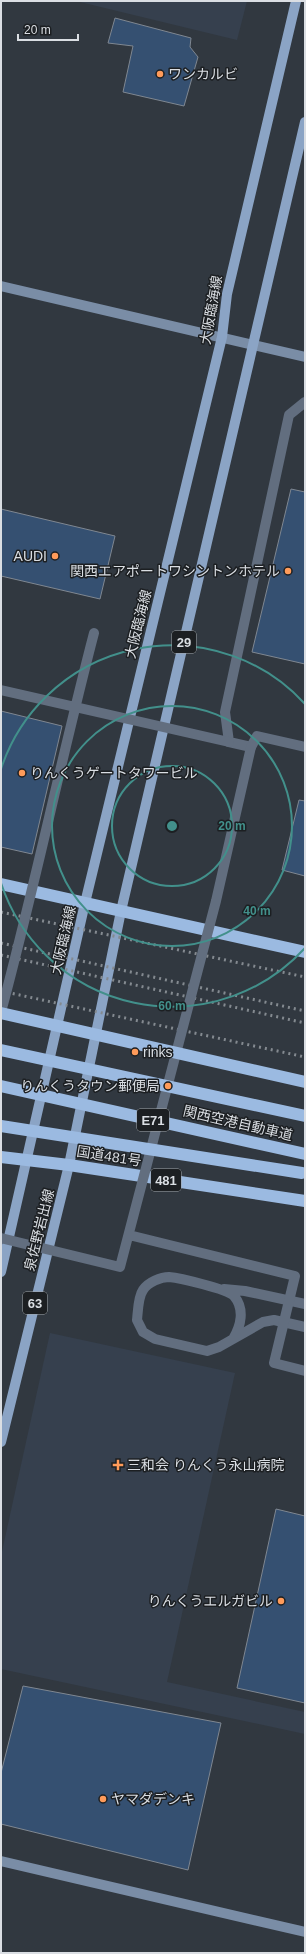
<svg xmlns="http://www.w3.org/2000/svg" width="306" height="1954" viewBox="0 0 306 1954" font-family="Helvetica,'Noto Sans JP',sans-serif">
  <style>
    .built { fill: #36404e }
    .building { fill: #355071; stroke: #7f8791 }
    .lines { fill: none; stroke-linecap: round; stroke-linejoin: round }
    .street { stroke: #626e7f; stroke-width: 10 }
    .secondary { stroke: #7a8da6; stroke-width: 10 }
    .primary { stroke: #8ba4c5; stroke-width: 10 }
    .highway { stroke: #9bbae1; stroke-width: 12 }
    .rail { stroke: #848a90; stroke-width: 3; stroke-dasharray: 2 4; stroke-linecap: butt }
    .street-bridge { stroke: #626e7f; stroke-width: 10 }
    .highway-bridge { stroke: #9bbae1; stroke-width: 12 }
    .ring { fill: none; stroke: #42908b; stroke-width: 2 }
    .poi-dot { fill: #ff9b5a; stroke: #1c1f22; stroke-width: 1.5 }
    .labels { text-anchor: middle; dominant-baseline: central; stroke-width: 3; stroke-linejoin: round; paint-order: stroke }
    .shield { fill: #1c1f22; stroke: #a1a5a9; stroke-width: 1 }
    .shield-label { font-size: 13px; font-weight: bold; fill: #dadee3 }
    .poi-label { font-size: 14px; fill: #dadee3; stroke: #1c1f22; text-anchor: start }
    .street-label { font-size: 14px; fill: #dadee3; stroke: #1c1f22 }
    .centre { fill: #42908b; stroke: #1c1f22; stroke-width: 2 }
    .ring-label { font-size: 12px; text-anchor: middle; font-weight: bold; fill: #42908b; stroke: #1c1f22; stroke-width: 3; stroke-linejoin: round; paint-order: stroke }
  </style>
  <rect width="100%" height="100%" fill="#313840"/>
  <path class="built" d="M76,1H247L237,40Z
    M50,1333L235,1373L167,1682L305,1712V1734L1,1669V1556Z"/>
  <path class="building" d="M115,18L191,38L190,47L198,57L184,106L123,92L133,46L108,43Z
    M291,489L305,492V664L252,652Z
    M1,509L115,536L100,599L1,576Z
    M1,711L62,726L32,854L1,847Z
    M299,800L305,801V876L282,870Z
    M276,1509L305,1516V1703L237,1688Z
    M23,1686L221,1723L188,1870L1,1824V1773Z"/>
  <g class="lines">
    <path class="street" d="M305,402L289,415L225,712L229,742L251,747L257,736L305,747
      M224,1289L245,1291L305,1304
      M233,1339C241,1326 245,1309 234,1296C227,1289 180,1278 169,1277C161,1277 148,1282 143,1290C138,1297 138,1311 137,1320L143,1332L155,1339L207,1351L219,1347L263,1322L274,1320L305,1327"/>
    <path class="secondary" d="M1,286L305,357
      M1,1861L305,1932"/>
    <path class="primary" d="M1,1272L85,903L222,337L227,294L296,1
      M1,1442L69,1165L121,911L305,122"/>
    <path class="highway" d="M1,884L305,952
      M1,1157L69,1165L305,1201"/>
    <path class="rail" d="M1,912L305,977
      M1,943L305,1011
      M1,955L305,1023
      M1,991L305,1057"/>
    <path class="street-bridge" d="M1,690L229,742
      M1,1012C35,886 61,759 94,633
      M129,1235L295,1276L274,1363L305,1371
      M1,1238L120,1267L216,901L251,747"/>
    <path class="highway-bridge" d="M1,1013L305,1082
      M1,1050L305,1116
      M1,1086L305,1154
      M1,1126L302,1173"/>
  </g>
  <g class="ring">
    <circle cx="172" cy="826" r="60"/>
    <circle cx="172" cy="826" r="120"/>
    <path d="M305 948A180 180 0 0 1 1 883M1 769A180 180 0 0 1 305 704"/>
  </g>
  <g class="poi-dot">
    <circle cx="160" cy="74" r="4"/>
    <circle cx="55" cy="556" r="4"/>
    <circle cx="288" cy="571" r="4"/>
    <circle cx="22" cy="773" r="4"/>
    <circle cx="135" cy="1052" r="4"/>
    <circle cx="168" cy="1086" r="4"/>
    <path d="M116 1459h4v4h4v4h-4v4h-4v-4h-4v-4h4z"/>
    <circle cx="281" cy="1601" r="4"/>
    <circle cx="103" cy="1799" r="4"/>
  </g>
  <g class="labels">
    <g class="shield">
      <rect x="172" y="631" width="24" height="22" rx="3"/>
      <rect x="137" y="1109" width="32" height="22" rx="3"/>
      <rect x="151" y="1169" width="30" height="22" rx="3"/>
      <rect x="23" y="1292" width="24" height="22" rx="3"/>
    </g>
    <g class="shield-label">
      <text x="184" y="642">29</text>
      <text x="153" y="1120">E71</text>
      <text x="166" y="1180">481</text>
      <text x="35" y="1303">63</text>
    </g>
    <g class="poi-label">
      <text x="168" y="74">ワンカルビ</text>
      <text x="47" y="556" text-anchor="end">AUDI</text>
      <text x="280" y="571" text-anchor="end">関西エアポートワシントンホテル</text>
      <text x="30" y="773">りんくうゲートタワービル</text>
      <text x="143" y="1052">rinks</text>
      <text x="160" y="1086" text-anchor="end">りんくうタウン郵便局</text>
      <text x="127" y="1465">三和会 りんくう永山病院</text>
      <text x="273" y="1601" text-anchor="end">りんくうエルガビル</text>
      <text x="111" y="1799">ヤマダデンキ</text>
    </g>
    <g class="street-label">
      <text transform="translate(211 310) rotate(-80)">大阪臨海線</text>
      <text transform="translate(138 624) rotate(-76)">大阪臨海線</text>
      <text transform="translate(63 940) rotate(-77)">大阪臨海線</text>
      <text transform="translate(238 1123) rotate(13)">関西空港自動車道</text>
      <text transform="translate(109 1156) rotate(9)">国道481号</text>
      <text transform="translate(39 1230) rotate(-76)">泉佐野岩出線</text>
    </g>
  </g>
  <circle cx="172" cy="826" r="6" class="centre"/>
  <g class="ring-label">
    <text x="232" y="830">20 m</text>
    <text x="257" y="915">40 m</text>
    <text x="172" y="1010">60 m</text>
  </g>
  <rect width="306" height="1954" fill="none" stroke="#dadee3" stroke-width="4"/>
  <path d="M18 34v6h60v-6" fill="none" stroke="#dadee3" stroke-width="2"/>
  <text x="24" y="34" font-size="12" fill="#dadee3" stroke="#1c1f22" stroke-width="3" paint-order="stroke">20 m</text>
</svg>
